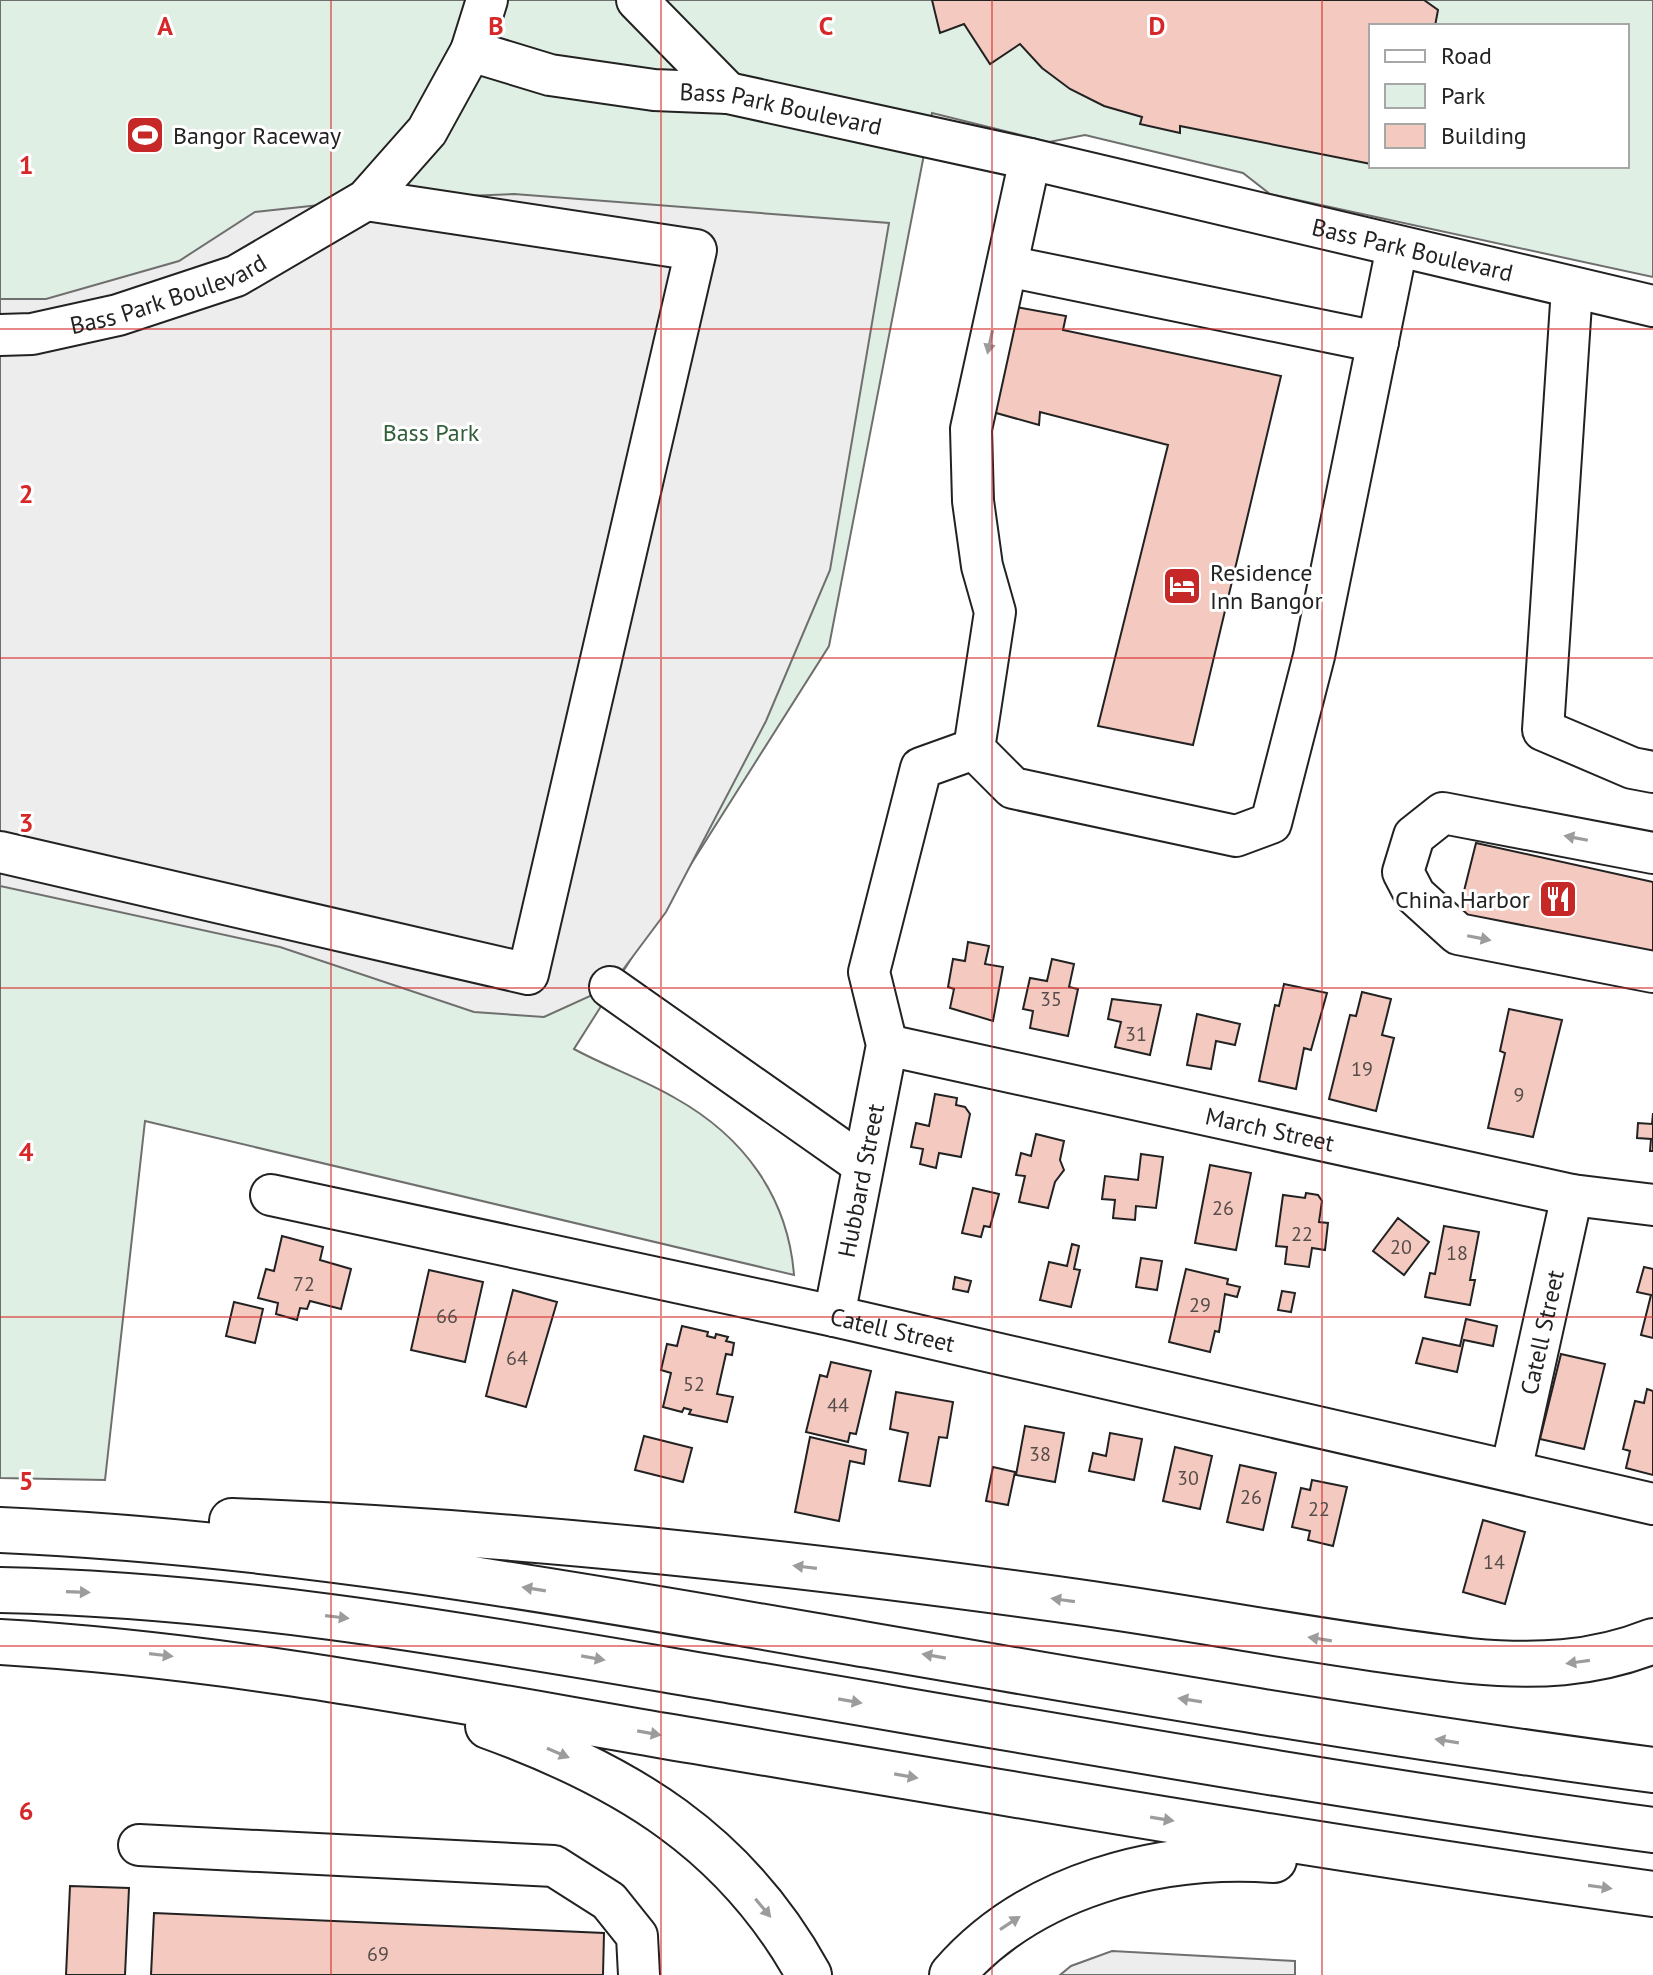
<svg xmlns="http://www.w3.org/2000/svg" width="1653" height="1975" viewBox="0 0 1653 1975" font-family="'PT Sans',sans-serif">
  <style>
    .green { fill: #e0efe3; stroke: #6f6f6f; stroke-width: 2; fill-rule: evenodd }
    .parking { fill: #ededed; stroke: #6f6f6f; stroke-width: 2 }
    .building { fill: #f3c9c0; stroke: #222; stroke-width: 2 }
    .lines { fill: none; stroke-linecap: round; stroke-linejoin: round }
    .minor-casing { stroke: #222; stroke-width: 44 }
    .highway-casing { stroke: #222; stroke-width: 48 }
    .minor { stroke: #fff; stroke-width: 40 }
    .highway { stroke: #fff; stroke-width: 44 }
    .oneway { fill: #9c9c9c }
    .grid { fill: none; stroke: #d62828; stroke-width: 2; stroke-opacity: 0.55 }
    .labels { text-anchor: middle; dominant-baseline: central; stroke-width: 6; stroke-linejoin: round; paint-order: stroke }
    .number-label { font-size: 20px; fill: #564c4a }
    .street-label { font-size: 24px; fill: #222; stroke: #fff }
    .poi-label { font-size: 24px; fill: #222; stroke: #fff; text-anchor: start }
    .park-label { font-size: 24px; fill: #2f5e38; stroke: #fff }
    .grid-label { font-size: 26px; text-anchor: middle; font-weight: bold; fill: #d62828; stroke: #fff; stroke-width: 6; stroke-linejoin: round; paint-order: stroke }
  </style>
  <rect width="100%" height="100%" fill="#fff"/>
  <path class="green" d="M0,0H1653V277L1270,194L1243,173L1085,135L1049,142L932,113L829,646L574,1049C607,1067 643,1079 675,1098C743,1136 788,1196 794,1275L145,1121L105,1480L0,1478ZM1371,26H1627V166H1371Z"/>
  <path class="parking" d="M514,194L889,223L830,570L766,721L666,912L610,987L544,1017L474,1012L280,947L0,886V299H46L179,261L255,212L366,200Z
    M1112,1951L1295,1961V1975H1060L1071,1966Z"/>
  <path class="building" d="M932,0H1424L1438,10L1435,26H1371V164L1180,126V133L1140,124L1142,117L1104,106L1070,89L1042,68L1020,44L990,64L964,24L940,33Z
    M1010,306L1066,316L1063,330L1281,376L1193,745L1098,726L1168,445L1040,412L1039,425L989,411Z
    M1476,843L1653,882V952L1458,915Z
    M968,942L989,946L985,964L1003,967L993,1021L950,1008L954,989L948,987L953,959L965,961Z
    M1052,959L1074,964L1069,987L1078,989L1068,1036L1030,1028L1033,1011L1023,1009L1030,978L1047,981Z
    M1284,984L1327,993L1311,1050L1304,1048L1296,1089L1259,1081L1275,1005L1279,1006Z
    M1362,992L1391,999L1382,1035L1394,1038L1376,1111L1329,1099L1350,1015L1356,1016Z
    M1112,999L1161,1005L1150,1055L1115,1047L1121,1022L1108,1019Z
    M1509,1009L1562,1020L1533,1137L1488,1128L1505,1053L1500,1051Z
    M1197,1014L1240,1024L1235,1045L1216,1041L1211,1069L1187,1065Z
    M935,1094L957,1098L956,1105L965,1107L970,1114L961,1157L939,1153L936,1168L920,1164L923,1149L911,1147L916,1123L929,1126Z
    M1653,1113V1151H1650L1651,1139L1637,1138L1638,1123L1652,1124Z
    M1036,1134L1064,1141L1060,1160L1064,1170L1055,1182L1048,1208L1019,1202L1025,1176L1016,1175L1021,1153L1031,1156Z
    M1141,1154L1163,1157L1156,1208L1136,1206L1135,1220L1113,1218L1115,1200L1102,1199L1105,1176L1138,1180Z
    M1210,1165L1251,1173L1236,1250L1195,1243Z
    M973,1188L999,1194L990,1227L984,1226L981,1237L962,1233Z
    M1306,1193L1318,1195L1322,1201L1319,1222L1328,1223L1325,1250L1312,1248L1309,1267L1285,1264L1287,1247L1276,1246L1283,1195L1305,1198Z
    M1398,1218L1429,1242L1404,1275L1373,1251Z
    M1444,1226L1479,1232L1470,1280H1475L1470,1305L1425,1297L1430,1273L1435,1274Z
    M282,1236L323,1247L320,1260L351,1269L341,1309L310,1301L307,1309L300,1308L297,1320L276,1314L278,1303L258,1298L266,1269L274,1271Z
    M1072,1244L1079,1246L1074,1269L1080,1270L1071,1307L1040,1300L1049,1262L1067,1266Z
    M1141,1258L1162,1261L1157,1290L1136,1287Z
    M1644,1267L1653,1269V1338L1641,1335L1651,1295L1637,1292Z
    M1186,1269L1228,1279L1227,1284L1240,1287L1237,1297L1225,1294L1219,1332L1215,1331L1210,1352L1169,1342Z
    M429,1270L483,1282L465,1362L411,1350Z
    M955,1277L971,1281L968,1292L953,1289Z
    M513,1290L557,1302L526,1407L486,1396Z
    M1282,1291L1295,1293L1291,1312L1278,1310Z
    M234,1302L263,1309L255,1343L226,1336Z
    M1466,1319L1497,1326L1493,1346L1464,1340L1457,1372L1416,1363L1423,1338L1460,1346Z
    M682,1326L708,1332L707,1336L715,1338L716,1334L728,1337L726,1341L734,1343L732,1355L726,1354L717,1394L733,1397L727,1422L689,1414L691,1410L684,1408L682,1412L663,1407L671,1373L661,1370L667,1344L677,1346Z
    M1561,1354L1605,1364L1584,1449L1540,1439Z
    M831,1362L871,1371L856,1434L850,1433L848,1442L806,1432L820,1375L827,1377Z
    M1647,1389L1653,1391V1475L1626,1468L1630,1451L1623,1449L1635,1401L1644,1403Z
    M896,1392L953,1402L947,1438L939,1437L930,1486L899,1481L908,1433L890,1429Z
    M1025,1426L1064,1433L1055,1482L1016,1475Z
    M1110,1433L1142,1439L1134,1480L1089,1471L1093,1453L1106,1456Z
    M644,1436L692,1448L683,1482L635,1470Z
    M810,1437L866,1450L864,1464L850,1461L839,1521L795,1512Z
    M1175,1447L1212,1456L1200,1509L1163,1501Z
    M1240,1465L1276,1473L1263,1530L1227,1522Z
    M993,1467L1015,1472L1008,1505L986,1501Z
    M1312,1480L1347,1487L1333,1546L1308,1540L1310,1531L1292,1527L1301,1488L1310,1490Z
    M1483,1520L1525,1532L1505,1604L1463,1592Z
    M70,1886L129,1888L125,1975H66Z
    M154,1913L604,1933L603,1975H151Z"/>
  <g class="lines">
    <g class="minor-casing">
      <g id="minor">
        <path d="M637,0L728,93"/>
        <path id="s1" d="M471,51L550,75L654,90L728,93L1030,159L1653,306"/>
        <path d="M1030,159L971,429L973,501L982,566L995,612L974,749L1013,788L1236,836L1271,823L1314,656L1397,247"/>
        <path d="M1007,266L1378,342"/>
        <path d="M1572,288L1543,730L1632,768L1653,772"/>
        <path id="s2" d="M0,335L32,334L118,315L236,276L366,200L427,131L471,51L487,0"/>
        <path d="M0,852L528,974L696,250L366,200"/>
        <path d="M1653,853L1443,813L1414,836L1403,872L1415,895L1458,934L1653,972"/>
        <path d="M610,987L863,1165"/>
        <path id="s3" d="M887,1045L1572,1195L1653,1205"/>
        <path id="s4" d="M271,1195L834,1316L1653,1504"/>
        <path id="s5" d="M834,1316L887,1045L869,972L921,768L974,749"/>
        <path id="s6" d="M1511,1471L1572,1195"/>
        <path d="M139,1845L554,1866L609,1901L637,1936L639,1975"/>
      </g>
    </g>
    <g class="highway-casing">
      <path id="highway" d="M232,1521C520,1532 807,1564 1092,1604C1218,1622 1344,1647 1470,1661C1534,1667 1593,1665 1653,1641
        M0,1530C274,1542 546,1589 816,1636C1094,1684 1373,1733 1653,1770
        M0,1590C247,1595 489,1640 733,1681C1039,1733 1345,1788 1653,1830
        M0,1642C224,1655 444,1698 665,1736C994,1791 1323,1848 1653,1894
        M488,1726C626,1776 736,1842 809,1975
        M952,1975C1030,1885 1158,1852 1274,1860"/>
    </g>
    <use href="#minor" class="minor"/>
    <use href="#highway" class="highway"/>
  </g>
  <defs><path id="oneway-solid" d="M-6-.8H1V-3.2L6.5 0L1 3.2V.8H-6Z" transform="scale(2)"/></defs>
  <g class="oneway">
    <use href="#oneway-solid" transform="translate(990 342) rotate(102)"/>
    <use href="#oneway-solid" transform="translate(1576 838) rotate(-169)"/>
    <use href="#oneway-solid" transform="translate(1479 938) rotate(11)"/>
    <use href="#oneway-solid" transform="translate(805 1567) rotate(-173)"/>
    <use href="#oneway-solid" transform="translate(534 1589) rotate(-171)"/>
    <use href="#oneway-solid" transform="translate(78 1592) rotate(2)"/>
    <use href="#oneway-solid" transform="translate(1063 1600) rotate(-172)"/>
    <use href="#oneway-solid" transform="translate(337 1617) rotate(7)"/>
    <use href="#oneway-solid" transform="translate(1320 1639) rotate(-171)"/>
    <use href="#oneway-solid" transform="translate(161 1655) rotate(7)"/>
    <use href="#oneway-solid" transform="translate(934 1656) rotate(-170)"/>
    <use href="#oneway-solid" transform="translate(593 1658) rotate(10)"/>
    <use href="#oneway-solid" transform="translate(1578 1662) rotate(172)"/>
    <use href="#oneway-solid" transform="translate(1190 1700) rotate(-171)"/>
    <use href="#oneway-solid" transform="translate(850 1701) rotate(10)"/>
    <use href="#oneway-solid" transform="translate(649 1733) rotate(10)"/>
    <use href="#oneway-solid" transform="translate(1447 1741) rotate(-171)"/>
    <use href="#oneway-solid" transform="translate(558 1753) rotate(23)"/>
    <use href="#oneway-solid" transform="translate(906 1776) rotate(10)"/>
    <use href="#oneway-solid" transform="translate(1162 1819) rotate(9)"/>
    <use href="#oneway-solid" transform="translate(1600 1887) rotate(8)"/>
    <use href="#oneway-solid" transform="translate(763 1908) rotate(50)"/>
    <use href="#oneway-solid" transform="translate(1010 1923) rotate(-33)"/>
  </g>
  <path class="grid" d="M331,0V1975M661,0V1975M992,0V1975M1322,0V1975M0,329H1653M0,658H1653M0,988H1653M0,1317H1653M0,1646H1653"/>
  <defs>
    <g id="stadium-square" transform="scale(2)"><rect x="-9" y="-9" width="18" height="18" rx="4" fill="#c62828" stroke="#fff"/><path d="M0-5a6.5 5 0 1 0 0 10a6.5 5 0 1 0 0-10ZM-3.5-1.8h7v3.6h-7Z" fill="#fff"/></g>
    <g id="hotel-square" transform="scale(2)"><rect x="-9" y="-9" width="18" height="18" rx="4" fill="#c62828" stroke="#fff"/><path d="M-6-4.5h1.5V1H6V5H4.5V3h-9V5H-6ZM-4 0a1.8 1.8 0 1 1 3.6 0ZM.5 0V-2.5h3Q6-2.5 6 0Z" fill="#fff"/></g>
    <g id="restaurant-square" transform="scale(2)"><rect x="-9" y="-9" width="18" height="18" rx="4" fill="#c62828" stroke="#fff"/><path d="M-5-6h1v4h1v-4h1v4h1v-4h1v5L-1.5 .5V6h-2V.5L-5-1ZM5-6V6H3V1.5H1.5Q1.5-4 5-6Z" fill="#fff"/></g>
  </defs>
  <g fill-rule="evenodd">
    <use href="#stadium-square" x="145" y="135"/>
    <use href="#hotel-square" x="1182" y="586"/>
    <use href="#restaurant-square" x="1558" y="899"/>
  </g>
  <g class="labels">
    <g class="number-label">
      <text x="1051" y="999">35</text>
      <text x="1136" y="1034">31</text>
      <text x="1362" y="1069">19</text>
      <text x="1519" y="1095">9</text>
      <text x="1223" y="1208">26</text>
      <text x="1302" y="1234">22</text>
      <text x="1401" y="1247">20</text>
      <text x="1457" y="1253">18</text>
      <text x="304" y="1284">72</text>
      <text x="1200" y="1305">29</text>
      <text x="447" y="1316">66</text>
      <text x="517" y="1358">64</text>
      <text x="694" y="1384">52</text>
      <text x="838" y="1405">44</text>
      <text x="1040" y="1454">38</text>
      <text x="1188" y="1478">30</text>
      <text x="1251" y="1497">26</text>
      <text x="1319" y="1509">22</text>
      <text x="1494" y="1562">14</text>
      <text x="378" y="1954">69</text>
    </g>
    <g class="street-label">
      <text stroke="none"><textPath href="#s1" startOffset="316">Bass Park Boulevard</textPath></text>
      <text stroke="none"><textPath href="#s1" startOffset="964">Bass Park Boulevard</textPath></text>
      <text stroke="none"><textPath href="#s2" startOffset="174">Bass Park Boulevard</textPath></text>
      <text stroke="none"><textPath href="#s3" startOffset="392">March Street</textPath></text>
      <text stroke="none"><textPath href="#s5" startOffset="138">Hubbard Street</textPath></text>
      <text stroke="none"><textPath href="#s4" startOffset="636">Catell Street</textPath></text>
      <text stroke="none"><textPath href="#s6" startOffset="142">Catell Street</textPath></text>
    </g>
    <g class="poi-label">
      <text x="173" y="135">Bangor Raceway</text>
      <text x="1210" y="572">Residence<tspan x="1210" dy="28">Inn Bangor</tspan></text>
      <text x="1530" y="899" text-anchor="end">China Harbor</text>
    </g>
    <g class="park-label">
      <text x="431" y="432">Bass Park</text>
    </g>
  </g>
  <g class="grid-label">
    <text x="165" y="35">A</text>
    <text x="496" y="35">B</text>
    <text x="826" y="35">C</text>
    <text x="1157" y="35">D</text>
    <text x="26" y="174">1</text>
    <text x="26" y="503">2</text>
    <text x="26" y="832">3</text>
    <text x="26" y="1161">4</text>
    <text x="26" y="1490">5</text>
    <text x="26" y="1820">6</text>
  </g>
  <rect x="1369" y="24" width="260" height="144" fill="#ffffff" stroke="#a7a7a7" stroke-width="2"/>
  <rect x="1385" y="50" width="40" height="12" fill="#ffffff" stroke="#a7a7a7" stroke-width="2"/>
  <text x="1441" y="64" font-size="24" fill="#222222">Road</text>
  <rect x="1385" y="84" width="40" height="24" fill="#e0efe3" stroke="#a7a7a7" stroke-width="2"/>
  <text x="1441" y="104" font-size="24" fill="#222222">Park</text>
  <rect x="1385" y="124" width="40" height="24" fill="#f3c9c0" stroke="#a7a7a7" stroke-width="2"/>
  <text x="1441" y="144" font-size="24" fill="#222222">Building</text>
</svg>
